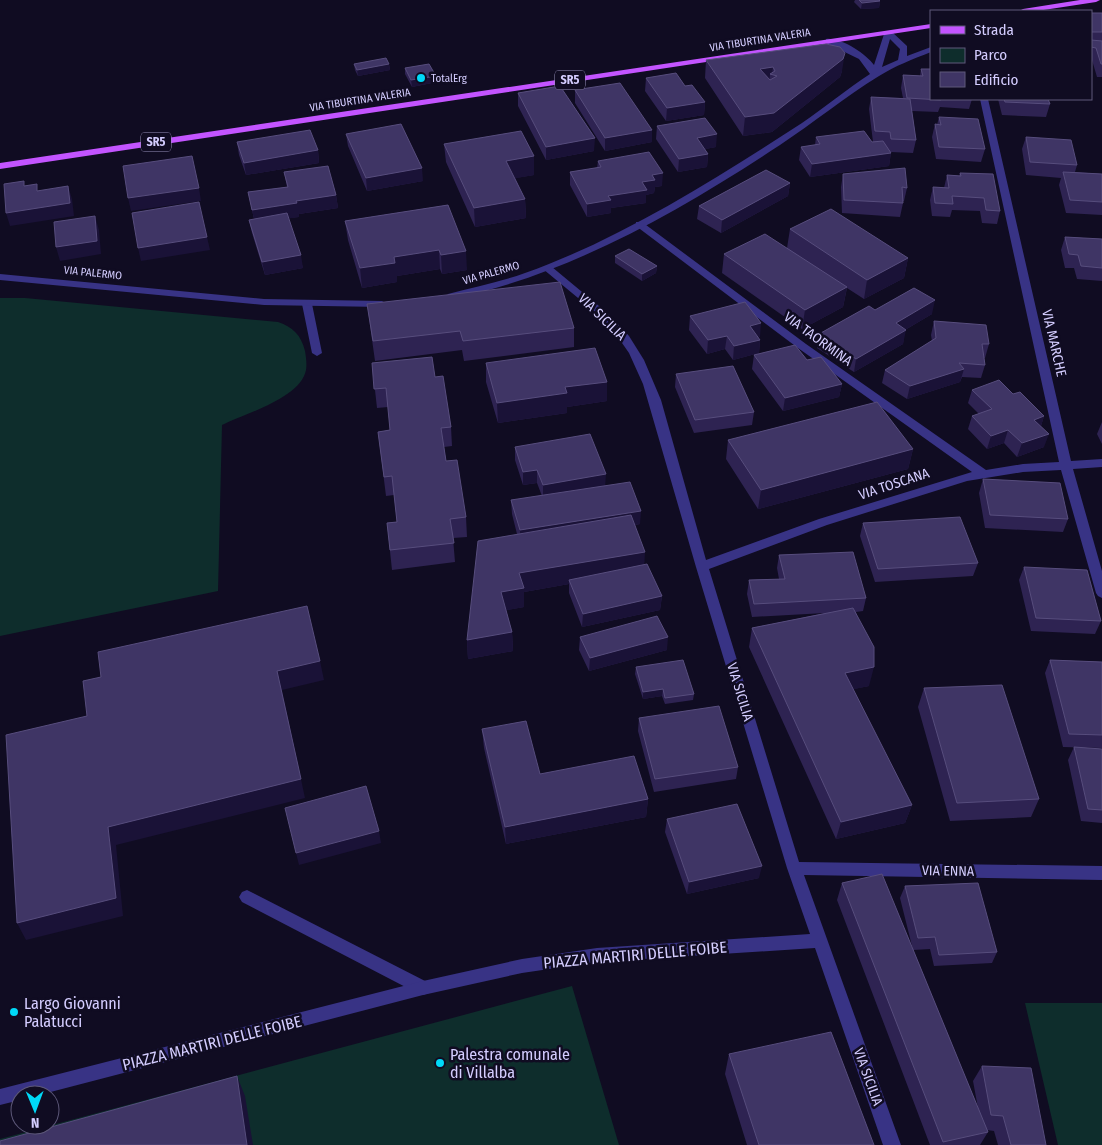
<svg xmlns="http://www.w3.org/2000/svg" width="1102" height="1145" viewBox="0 0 1102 1145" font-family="'Fira Sans Condensed',sans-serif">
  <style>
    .green { fill: #0e2d2c }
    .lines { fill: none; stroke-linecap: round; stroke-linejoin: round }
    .service { fill: #383385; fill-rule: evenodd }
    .minor { fill: #383385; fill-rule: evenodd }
    .tertiary { fill: #383385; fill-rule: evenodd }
    .primary { fill: #c354ff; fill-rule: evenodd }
    .wall { fill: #2e2352 }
    .shaded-wall { fill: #1a1237 }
    .building { fill: #3f3565; stroke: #574d7d; fill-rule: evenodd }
    .poi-dot { fill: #00d9f8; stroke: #100c22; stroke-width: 2 }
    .labels { text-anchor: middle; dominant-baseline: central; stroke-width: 5; stroke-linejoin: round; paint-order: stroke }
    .far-street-label { font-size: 11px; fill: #d4cdff; stroke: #100c22 }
    .far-poi-label { font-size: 11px; fill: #d4cdff; stroke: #100c22; text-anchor: start }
    .shield { fill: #100c22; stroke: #9993bd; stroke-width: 1 }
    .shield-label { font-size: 12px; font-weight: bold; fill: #d4cdff }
    .street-label { font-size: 14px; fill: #d4cdff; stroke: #100c22 }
    .near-street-label { font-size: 16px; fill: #d4cdff; stroke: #100c22 }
    .near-poi-label { font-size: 16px; fill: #d4cdff; stroke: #100c22; text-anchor: start }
  </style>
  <rect width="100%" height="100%" fill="#100c22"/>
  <path class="green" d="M0,298H25L278,322C293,327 301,335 305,351C306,357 307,364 306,370C301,398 244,414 222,425L218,591L0,636Z
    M572,986L619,1145H0V1139Z
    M1025,1003H1102V1145H1058Z"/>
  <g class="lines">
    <path class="service" d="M307,301L312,304L322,353L317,356L312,353L302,304Z
      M247,890L429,983L431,988L429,993L423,995L417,993L242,902L239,897L242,892Z"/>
    <path class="minor" d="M980,99H988L1071,461L1102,459V467L1073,469L1102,571V598L1098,596L1096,593L1061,470L1023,472L967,481L827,525L709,569L799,862L1102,866V880L804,875L901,1145H883L815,948L597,962L522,973L423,995L39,1095H20V1100L0,1105V1089L423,981L522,959L597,948L810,934L787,868L696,567L643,384L629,353L613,330L595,312L543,269L548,266L552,267L611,316L629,336L644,360L661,400L706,560L819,519L972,472L798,348L636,226V222H642L806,344L986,470L1023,464L1059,462Z"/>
    <path class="tertiary" d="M885,31H891L907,46V56L931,47V52C913,59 895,66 879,76C845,97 813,123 780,145C679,211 571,274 452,299L447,296L448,294C474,287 500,282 525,273C621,239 717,178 802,123C825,107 847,89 870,74L859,59L826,43V39C841,37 866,54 874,65ZM890,39L900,49L898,60L882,67Z
      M0,274L264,299L382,301L387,304L382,307L264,305L0,280Z"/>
    <path class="primary" d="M1080,0H1100L1096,2L1037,11H1019L1023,9Z
      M931,24V28L0,169V163Z"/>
  </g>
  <path class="wall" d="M855,0H879L880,1L879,8L861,9L854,2Z
    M1091,13H1102V77H1097L1092,60H1091Z
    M706,60L842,71L840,77L772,132L743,136L705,78Z
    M354,64H389L390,70L358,76L355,70Z
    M405,68L436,76L437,82L412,87L405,74Z
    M921,69L931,99H972L969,109L940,107L938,112L912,111L916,140L913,153L891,152L889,166L810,177L799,160L801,147L815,145L816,137L873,142L869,109L871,97L903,98L901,88L903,75L920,76Z
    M646,78L685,86L705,102L704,115L666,121L645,91Z
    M575,90L652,142L605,151L575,103Z
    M518,93L594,151L546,160L518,106Z
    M998,99H1048L1050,104L1046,117L1002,115Z
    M939,117L985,149L981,162L936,159L932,137L935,124L937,125Z
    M657,126L716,147L705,149L708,154L707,167L678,172L656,139Z
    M346,134L423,181L367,191L348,146Z
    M1026,137L1077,165L1075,172L1102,174V215L1066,213L1059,185L1061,178L1026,175L1022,149Z
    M237,142L318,150L319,163L246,175L239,155Z
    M444,144L534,156V175L515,178L525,199L526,218L475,227L446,162Z
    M598,161L662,186L655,187L654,193L646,195V203L611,208V213L587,217L570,185V172L597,168Z
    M284,172L336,195L338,208L299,214V217L288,218L303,268L265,275L252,233L249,220L254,219L248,192L287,187Z
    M960,173L1000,211L997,224L982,223L980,211L952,210L950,217L932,216L930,200L933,187L944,188L947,175L959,176Z
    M843,174L907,188L904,201H903V203L900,217L842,213L841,187Z
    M790,183L788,196L721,233L697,219L699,206Z
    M448,205L467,270L442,274L440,269L397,276V282L362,288L348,240L345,221Z
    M790,229L908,258L904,278L864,299L847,288L843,307L802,329L722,273L724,254L787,248Z
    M1065,237L1102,239V281L1077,279L1074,268H1065L1061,250Z
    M615,256L657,266L656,273L642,281L615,263Z
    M367,304L574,328V347L464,361L462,350L375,361Z
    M875,310L932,314L905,330L903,344L854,372L817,348L819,334Z
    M690,316L760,337H758L760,340L759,353L733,360L725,349L707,354L689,330Z
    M934,321L989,344L985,358H984L985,365L981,378L962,377L960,382L907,399L882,383L885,370L932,341L931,335Z
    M754,355L807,360L842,384L839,397L783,411L752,369Z
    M372,363L435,377L451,427L452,446L444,447L446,461L466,517L467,537L453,538L455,562L392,570L387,523L397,522L394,495L386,496L378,432L390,430L388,407L377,408Z
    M486,363L607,382V401L567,407V413L498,423L486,382Z
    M676,374L754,412L752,425L694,433L675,387Z
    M972,390L1013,394L1044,416L1041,426L1044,447L1017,457L1004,443L987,449L968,429L972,416L979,414L968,403Z
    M1102,422V444L1097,434Z
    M728,440L913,449L908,469L758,509L726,459Z
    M515,447L606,486L640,524L635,525L644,564L662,596L660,610L582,627L569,593V584L524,592V607L506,610L512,632L513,651L468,659L467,640L517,534L512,514L511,500L542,496L537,483L523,485L515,460Z
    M983,479L1068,519L1063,532L985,528L979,493Z
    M863,523L978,563L973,576L875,582L860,536Z
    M779,555L866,598L863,611L856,612L869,686L853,689L912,805L905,823L836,839L749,647L752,628L825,613L752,617L747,594L749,580L779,579L777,568Z
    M1024,567L1101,621L1095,634L1031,631L1019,580Z
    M580,637L667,650L589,671L579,650Z
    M1050,660L1102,662V748L1063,747L1045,673Z
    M636,667L694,694L693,700L665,704L662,696L643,699L635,674Z
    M924,688L1039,799L1031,817L950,821L918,707Z
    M639,718L738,767L736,779L654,792L638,731Z
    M482,729L540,774L648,799L646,817L506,844L484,748Z
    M1074,747L1102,749V823L1081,821L1068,760Z
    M667,819L759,878L687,894L665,832Z
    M842,883L913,950L900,898L905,886L997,952L992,963L934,966L930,949L913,950L978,1108L973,1081L982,1066L1046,1145H998L994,1131L987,1130L988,1132L980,1145H930L837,900Z
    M729,1054L874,1145H747L725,1074Z"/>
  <path class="shaded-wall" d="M880,1L879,8L861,9L862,3Z
    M845,53L842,71L840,77L772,132L743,136L745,117Z
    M389,64L390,70L358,76L357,70Z
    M773,67L772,74H770L769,86L760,69Z
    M436,76L437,82L412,87L411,80Z
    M705,102L704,115L666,121L667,108Z
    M652,130V142L605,151V138Z
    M717,134L716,147L696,151L697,138Z
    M595,138L594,151L546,160V147Z
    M318,150L319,163L246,175L244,163Z
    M891,153L889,166L810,177L812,164Z
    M708,154L707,167L678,172L679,159Z
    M534,156V175L506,180V161Z
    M422,168L423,181L367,191L366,178Z
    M663,173L662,186L655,187L654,193L646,195V203L611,208V213L587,217V204L608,196L652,175Z
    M790,183L788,196L721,233L722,220Z
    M68,186L72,199L74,216L10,226L6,213Z
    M199,188L201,201L131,211L128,198Z
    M336,195L338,208L299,214V217L255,223L252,210L296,201Z
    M525,199L526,218L475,227L474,208Z
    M95,216L99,230L101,254L60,261L56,247Z
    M207,237L210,250L141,261L138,248Z
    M439,250L440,269L397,276V282L362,288L360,268L394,257Z
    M466,251L467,270L442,274L441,255Z
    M301,255L303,268L265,275L262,262Z
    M908,258L904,278L864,299L867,280Z
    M657,266L656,273L642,281V274Z
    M847,287L843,307L802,329L805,310Z
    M935,300L932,314L893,337L896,323Z
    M761,323L760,337L748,340L750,326Z
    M906,330L903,344L854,372L856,359Z
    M727,336L725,349L707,354L708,340Z
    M760,340L759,353L733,360L734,346Z
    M964,369L960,382L907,399L910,386Z
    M607,382V401L567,407V413L498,423L497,403L565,387Z
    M842,384L839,397L783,411L785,398Z
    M1044,416L1040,429L1034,420Z
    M1008,430L1004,443L987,449L991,436Z
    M1049,434L1044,447L1017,457L1022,443Z
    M913,449L908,469L758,509L761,490Z
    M537,470V483L523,485V472Z
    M606,474L605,488L543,498V485Z
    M641,511L640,524L520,543V530Z
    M645,552L644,571L569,580V584L524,592V607L502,611L501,592L519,573Z
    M662,596L660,610L582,627L583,614Z
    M512,632L513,651L468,659L467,640Z
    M668,637L667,650L589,671L590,658Z
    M320,661L324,680L282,690L305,798L116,845L123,916L26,940L17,923L108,827L277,671Z
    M874,667L869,686L841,692L845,673Z
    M663,689L662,696L643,699V692Z
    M648,799L646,817L506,844L505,827Z
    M912,805L905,823L836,839L841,822Z
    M379,831L381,843L299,865L296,853Z
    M762,866L759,878L687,894L689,882Z
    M237,1076L245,1096L253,1145H247Z"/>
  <path class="building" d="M859,0H879L880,1L862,3Z
    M1091,13H1102V32H1091Z
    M1091,40L1102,41V64H1101L1096,48L1091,47Z
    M826,44L840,47L845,53L843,59L774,113L745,117L706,60ZM773,67L775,71L770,74L777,76L770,80L760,69Z
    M386,58L389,64L357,70L354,64Z
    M429,64L436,76L411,80L405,68Z
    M921,69H931V99H941V100L907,98L903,75L923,76Z
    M676,73L685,86L692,85L705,102L667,108L646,78Z
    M620,83L652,130L605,138L575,90Z
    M560,86L595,138L546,147L518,93Z
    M871,97L910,99L916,140L891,139L890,132L875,131Z
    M1004,99H1048L1050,104L1005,102Z
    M939,117L978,119L985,149L939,147L935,124L941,125Z
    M705,118L717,134L697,138L708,154L679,159L657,126Z
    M401,124L422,168L366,178L346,134Z
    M310,130L318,150L244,163L237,142Z
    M521,131L534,156L506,161L525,199L474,208L444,144Z
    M864,131L872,142L883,141L891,153L812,164L801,147L820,144L816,137Z
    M1026,137L1071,140L1077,165L1030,162Z
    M649,152L663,173L652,175L655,180L642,182L647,190L608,196L611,200L587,204L570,172L601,167L598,161Z
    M192,156L199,188L128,198L123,166Z
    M328,166L336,195L296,201L297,203L252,210L248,192L288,187L284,172Z
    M905,168L907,188L902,187L903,203L844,200L843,174Z
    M766,170L790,183L722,220L699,206Z
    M1063,172L1102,174V202L1070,200Z
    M960,173L993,174L1000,211L986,210L984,198L952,196L953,204L935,203L933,187L949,188L947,175L961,176Z
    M24,181V186L37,184V191L68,186L70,203L6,213L4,184Z
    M199,202L207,237L138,248L132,213Z
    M448,205L466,251L441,255L439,250L394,257L395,263L360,268L345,221Z
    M831,209L908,258L867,280L790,229Z
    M287,213L301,255L262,262L249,220Z
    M95,216L97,241L56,247L54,222Z
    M765,234L847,287L805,310L724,254Z
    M1065,237L1102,239V268L1081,266L1078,255L1069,254Z
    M629,249L657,266L642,274L615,256Z
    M560,282L574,328L463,341L460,331L373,341L367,304Z
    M914,288L935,300L896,323L906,330L856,359L819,334L869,306L875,310Z
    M745,302L761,323L750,326L760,340L734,346L727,336L708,340L690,316Z
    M934,321L986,325L989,344H982L985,365L959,363L964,369L910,386L885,370L936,338Z
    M795,345L807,360L821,357L842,384L785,398L754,355Z
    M595,348L607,382L565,387L567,393L497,403L486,363Z
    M432,357L435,377L443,376L451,427L441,428L446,461L457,460L466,517L450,519L454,543L390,550L387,523L397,522L392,476L384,477L378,432L390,430L386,388L374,389L372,363Z
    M733,366L754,412L695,420L676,374Z
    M999,380L1013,394L1020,392L1044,416L1034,420L1049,434L1022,443L1008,430L991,436L972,416L992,409L972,390Z
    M877,402L913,449L761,490L728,440Z
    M590,434L606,474L543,485L537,470L523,472L515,447Z
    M983,479L1060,483L1068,519L990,515Z
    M630,482L641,511L520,530L511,500Z
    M631,515L645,552L519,573L524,588L501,592L512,632L467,640L478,541Z
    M960,517L978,563L878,569L863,523Z
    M853,552L866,598L754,604L749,580L785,579L779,555Z
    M647,564L662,596L583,614L569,580Z
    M1024,567L1087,570L1101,621L1036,618Z
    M307,606L320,661L277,671L301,779L108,827L116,898L17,923L6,735L87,716L83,681L101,677L98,652Z
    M853,608L874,647V667L845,673L912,805L841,822L752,628Z
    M657,616L668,637L590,658L580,637Z
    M683,660L694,694L665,698L663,689L643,692L636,667Z
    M1050,660L1102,662V735L1069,734Z
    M1002,685L1039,799L957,803L924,688Z
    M719,706L738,767L655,779L639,718Z
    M526,721L540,774L634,756L648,799L505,827L482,729Z
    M1074,747L1102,749V810L1088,809Z
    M366,786L379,831L296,853L285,808Z
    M737,804L762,866L689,882L667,819Z
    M882,874L988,1132L943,1142L842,883Z
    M978,883L997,952L939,955L935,937L918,938L905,886Z
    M831,1032L874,1145H759L729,1054Z
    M982,1066L1031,1068L1046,1145H1011L1003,1116L991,1115Z
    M237,1076L247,1145H0V1141Z"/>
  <g class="poi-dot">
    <circle cx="421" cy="78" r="5"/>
    <circle cx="14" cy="1012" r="5"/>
    <circle cx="440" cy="1063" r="5"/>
  </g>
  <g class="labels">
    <g class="far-street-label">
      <text transform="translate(760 40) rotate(-9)">VIA TIBURTINA VALERIA</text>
      <text transform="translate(360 100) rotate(-9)">VIA TIBURTINA VALERIA</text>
      <text transform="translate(93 273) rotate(6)">VIA PALERMO</text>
      <text transform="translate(491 273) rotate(-16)">VIA PALERMO</text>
    </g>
    <g class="far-poi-label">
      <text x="431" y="78">TotalErg</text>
    </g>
    <g class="shield">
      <rect x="555" y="70.5" width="30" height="19" rx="4"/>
      <rect x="141" y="132.5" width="30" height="19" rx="4"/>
    </g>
    <g class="shield-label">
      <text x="570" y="80">SR5</text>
      <text x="156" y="142">SR5</text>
    </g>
    <g class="street-label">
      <text transform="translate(602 317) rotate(44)">VIA SICILIA</text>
      <text transform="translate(818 339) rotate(36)">VIA TAORMINA</text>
      <text transform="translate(1054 343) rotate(77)">VIA MARCHE</text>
      <text transform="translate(894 484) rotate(-18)">VIA TOSCANA</text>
      <text transform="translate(740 692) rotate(73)">VIA SICILIA</text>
      <text transform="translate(948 871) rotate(1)">VIA ENNA</text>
      <text transform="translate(868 1077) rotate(70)">VIA SICILIA</text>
    </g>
    <g class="near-street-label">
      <text transform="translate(635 955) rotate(-5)">PIAZZA MARTIRI DELLE FOIBE</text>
      <text transform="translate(212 1043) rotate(-14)">PIAZZA MARTIRI DELLE FOIBE</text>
    </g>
    <g class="near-poi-label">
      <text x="24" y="1003">Largo Giovanni<tspan x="24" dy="18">Palatucci</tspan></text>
      <text x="450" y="1054">Palestra comunale<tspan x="450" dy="18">di Villalba</tspan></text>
    </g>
  </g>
  <rect x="930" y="10" width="162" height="90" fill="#100c22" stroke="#5e597a"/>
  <rect x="940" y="26" width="25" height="8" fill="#c354ff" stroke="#5e597a"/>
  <text x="974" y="35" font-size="15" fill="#d4cdff">Strada</text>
  <rect x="940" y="48" width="25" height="15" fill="#0e2d2c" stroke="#5e597a"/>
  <text x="974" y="60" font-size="15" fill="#d4cdff">Parco</text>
  <rect x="940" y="72" width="25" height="15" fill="#3f3565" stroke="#5e597a"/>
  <text x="974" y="85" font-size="15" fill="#d4cdff">Edificio</text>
  <g transform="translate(35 1110) rotate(179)"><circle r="24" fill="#100c22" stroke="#5e597a"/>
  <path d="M0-4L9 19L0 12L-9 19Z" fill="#00d9f8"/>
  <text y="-8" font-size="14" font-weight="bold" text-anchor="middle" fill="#d4cdff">N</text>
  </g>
</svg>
